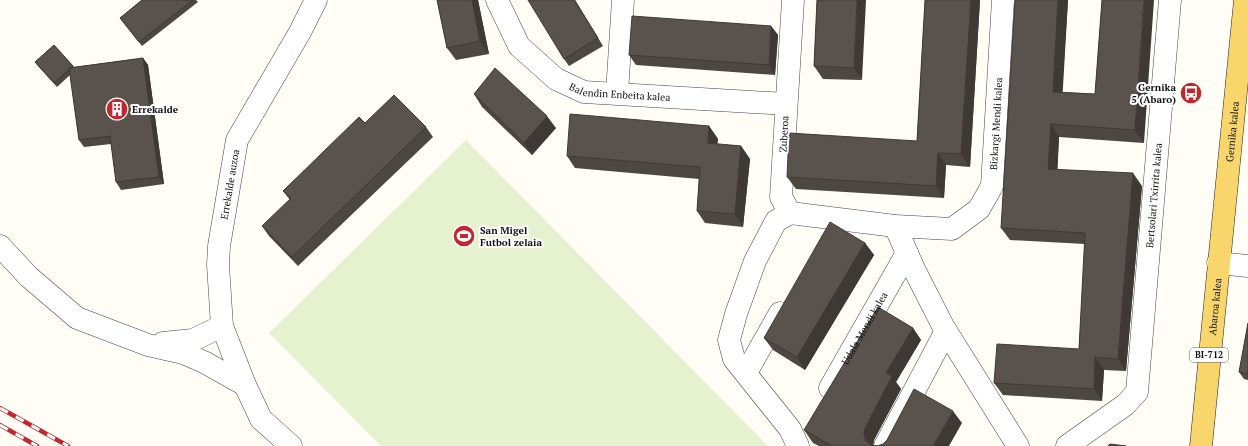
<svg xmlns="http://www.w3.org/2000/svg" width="1248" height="446" viewBox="0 0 1248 446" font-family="'PT Serif',serif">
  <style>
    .pitch { fill: #e6f2cf }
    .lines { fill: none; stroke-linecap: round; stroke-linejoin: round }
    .street-casing { stroke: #444; stroke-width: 23 }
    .primary-casing { stroke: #222; stroke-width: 23 }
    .street { stroke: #fff; stroke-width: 22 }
    .primary { stroke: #f9d66b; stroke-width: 22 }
    .rail-casing { stroke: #c4262e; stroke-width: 4.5 }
    .rail { stroke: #fff; stroke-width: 3; stroke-dasharray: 9; stroke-linecap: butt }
    .wall { fill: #4d4742 }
    .shaded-wall { fill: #3f3936 }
    .building { fill: #5a524d; stroke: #3f3936 }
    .labels { text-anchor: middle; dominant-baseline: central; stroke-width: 4; stroke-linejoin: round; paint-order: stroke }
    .shield { fill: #fff; stroke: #585858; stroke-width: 1 }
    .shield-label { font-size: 9px; font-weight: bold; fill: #111 }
    .poi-label { font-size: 10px; font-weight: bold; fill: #111; stroke: #fff; text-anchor: start }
    .street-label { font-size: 10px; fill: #111; stroke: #fff }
  </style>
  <rect width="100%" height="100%" fill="#fffdf5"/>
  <path class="pitch" d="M466,140L768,446H381L269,333Z"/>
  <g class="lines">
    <g class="street-casing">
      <g id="street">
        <path id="s1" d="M497,0L519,46L556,79L584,92L786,104"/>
        <path id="s2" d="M793,0L781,197L790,213L895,226L952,229L979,209L992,186L1003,0"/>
        <path d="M617,93L623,0"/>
        <path d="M790,213L776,221L755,261L736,314L729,340L734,359L790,429L798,446"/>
        <path d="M895,226L914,269L943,326L1018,446"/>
        <path d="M0,246L29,277L77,318L148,345L183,353L204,362L245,385"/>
        <path d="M1218,263L1248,266"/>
        <path d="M163,343L193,340L222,326"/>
        <path d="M746,373L780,313"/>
        <path id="s3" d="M830,388L907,253"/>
        <path id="s4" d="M291,446L261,419L245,385L222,326L218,265L219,246L237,140L300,32L316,0"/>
        <path d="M885,446L946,331"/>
        <path id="s5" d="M1067,446L1125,405L1137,392L1170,0"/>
      </g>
    </g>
    <g class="primary-casing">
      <g id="primary">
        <path id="s6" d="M1201,446L1245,0"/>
      </g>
    </g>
    <use href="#street" class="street"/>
    <use href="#primary" class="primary"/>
    <g class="rail-casing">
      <path id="rail" d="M0,408L68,446
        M0,425L37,446"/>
    </g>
    <use href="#rail" class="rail"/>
  </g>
  <path class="wall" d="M142,0H196L198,2L142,46L120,18Z
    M437,0H478L489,54L456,60L447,48Z
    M575,0L603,46L569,66L564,59Z
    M817,0L862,80L823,79L814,66Z
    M925,0H980L970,167L946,165L944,198L796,189L787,177L917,141Z
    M1015,0H1068L1062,92L1095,94L1102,0L1144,143L1059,137L1057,170L1142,186L1126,371L1104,370L1102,401L1003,395L994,383L1079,349L1085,244L1010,240L1001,228Z
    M771,26L778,35L775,75L636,65L629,55Z
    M54,45L74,67L143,58L148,65L164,184L121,190L116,182L111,144L84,147L79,140L70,75L57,87L38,66L35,62Z
    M474,94L556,128L532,155L482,107Z
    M365,123L426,127L433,137L298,266L269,236L262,226L290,200L283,191Z
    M709,126L718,139L717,144L741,146L750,159L743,227L705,223L697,211L699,179L575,168L567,156Z
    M865,243L874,255L805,370L773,350L764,338Z
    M1248,323V380L1244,379L1239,372Z
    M913,328L921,340L896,382L901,389L874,440L873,445L877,446H819L813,443L804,430Z"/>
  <path class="shaded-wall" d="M472,0H478L489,54L480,41Z
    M574,0H575L603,46L598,38Z
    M857,0H866L862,80L854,68Z
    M971,0H980L970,167L961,154Z
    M1058,0H1068L1062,104L1053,92Z
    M1144,0H1154L1144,143L1135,130Z
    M771,26L778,35L775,75L769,65Z
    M143,58L148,65L164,184L159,177Z
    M547,116L556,128L532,155L524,143Z
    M1051,124L1059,137L1057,181L1048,169Z
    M709,126L718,139L716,156L708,143Z
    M741,146L750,159L743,227L735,214Z
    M938,153L946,165L944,198L936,186Z
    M1133,173L1142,186L1126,371L1118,359Z
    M865,243L874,255L805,370L797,357Z
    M913,328L921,340L896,382L901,389L874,440L873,446L866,441L864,434L865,428L886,373Z
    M1095,357L1104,370L1102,401L1094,389Z
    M953,411L962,423L949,446H933Z"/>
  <path class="building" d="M142,0H193L139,42L120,18Z
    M437,0H472L480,41L447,48Z
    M528,0H574L598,38L564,59Z
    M817,0H857L854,68L814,66Z
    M925,0H971L961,154L938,153L936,186L787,177L789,133L917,141Z
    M1015,0H1058L1053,92L1095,94L1102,0H1144L1135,130L1051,124L1048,169L1133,173L1118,359L1095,357L1094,389L994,383L997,344L1079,349L1085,233L1001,228Z
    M632,16L771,26L769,65L629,55Z
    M54,45L73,66L72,67L69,68L70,69L54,83L35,62Z
    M143,58L159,177L116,182L110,136L79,140L69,68Z
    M495,68L547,116L524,143L474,94Z
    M394,95L426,127L292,257L262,226L291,198L283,191L359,117L365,123Z
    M570,114L709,126L708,143L741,146L735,214L697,211L700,167L567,156Z
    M830,222L865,243L797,357L764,338Z
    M878,307L913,328L886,373L892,376L865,428L864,434L866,441L871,445L877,446H832L804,430Z
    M1248,323V374L1239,372Z
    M914,389L953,411L933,446H877L883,444L887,440Z
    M1110,444L1126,446H1108Z"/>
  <defs>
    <g id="bus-disc" transform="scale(1.15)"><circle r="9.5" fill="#c4262e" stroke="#fff"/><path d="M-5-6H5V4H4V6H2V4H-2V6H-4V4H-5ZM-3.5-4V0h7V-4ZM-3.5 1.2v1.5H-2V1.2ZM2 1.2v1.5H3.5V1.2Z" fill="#fff"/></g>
    <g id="building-disc" transform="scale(1.15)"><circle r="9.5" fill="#c4262e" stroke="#fff"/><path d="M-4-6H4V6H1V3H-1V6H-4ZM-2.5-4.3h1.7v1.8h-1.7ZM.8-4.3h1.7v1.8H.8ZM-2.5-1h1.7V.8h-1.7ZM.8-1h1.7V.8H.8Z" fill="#fff"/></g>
    <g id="stadium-disc" transform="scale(1.15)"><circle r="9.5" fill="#c4262e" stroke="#fff"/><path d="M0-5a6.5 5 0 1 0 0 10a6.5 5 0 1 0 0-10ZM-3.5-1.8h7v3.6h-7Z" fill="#fff"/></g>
  </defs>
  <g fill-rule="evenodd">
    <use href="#bus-disc" x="1191" y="93"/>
    <use href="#building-disc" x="117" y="109"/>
    <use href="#stadium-disc" x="464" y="236"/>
  </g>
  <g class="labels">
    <rect class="shield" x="1190" y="348" width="38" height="14" rx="3"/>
    <g class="shield-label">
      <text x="1209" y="355">BI-712</text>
    </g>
    <g class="poi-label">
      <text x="1176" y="87" text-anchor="end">Gernika<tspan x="1176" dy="12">5 (Abaro)</tspan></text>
      <text x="132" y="109">Errekalde</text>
      <text x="480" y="230">San Migel<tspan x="480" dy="12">Futbol zelaia</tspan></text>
    </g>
    <g class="street-label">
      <text stroke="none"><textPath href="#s1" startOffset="167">Balendin Enbeita kalea</textPath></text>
      <text stroke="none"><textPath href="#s2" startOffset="501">Bizkargi Mendi kalea</textPath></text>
      <text stroke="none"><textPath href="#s6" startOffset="316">Gernika kalea</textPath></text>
      <text transform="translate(784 134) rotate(-87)">Zuberoa</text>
      <text stroke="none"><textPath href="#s4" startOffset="284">Errekalde auzoa</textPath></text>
      <text stroke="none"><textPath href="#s5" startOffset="286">Bertsolari Txirrita kalea</textPath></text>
      <text stroke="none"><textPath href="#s6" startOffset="140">Abaroa kalea</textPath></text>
      <text stroke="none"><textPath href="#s3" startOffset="69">Udala Mendi kalea</textPath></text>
    </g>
  </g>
</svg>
